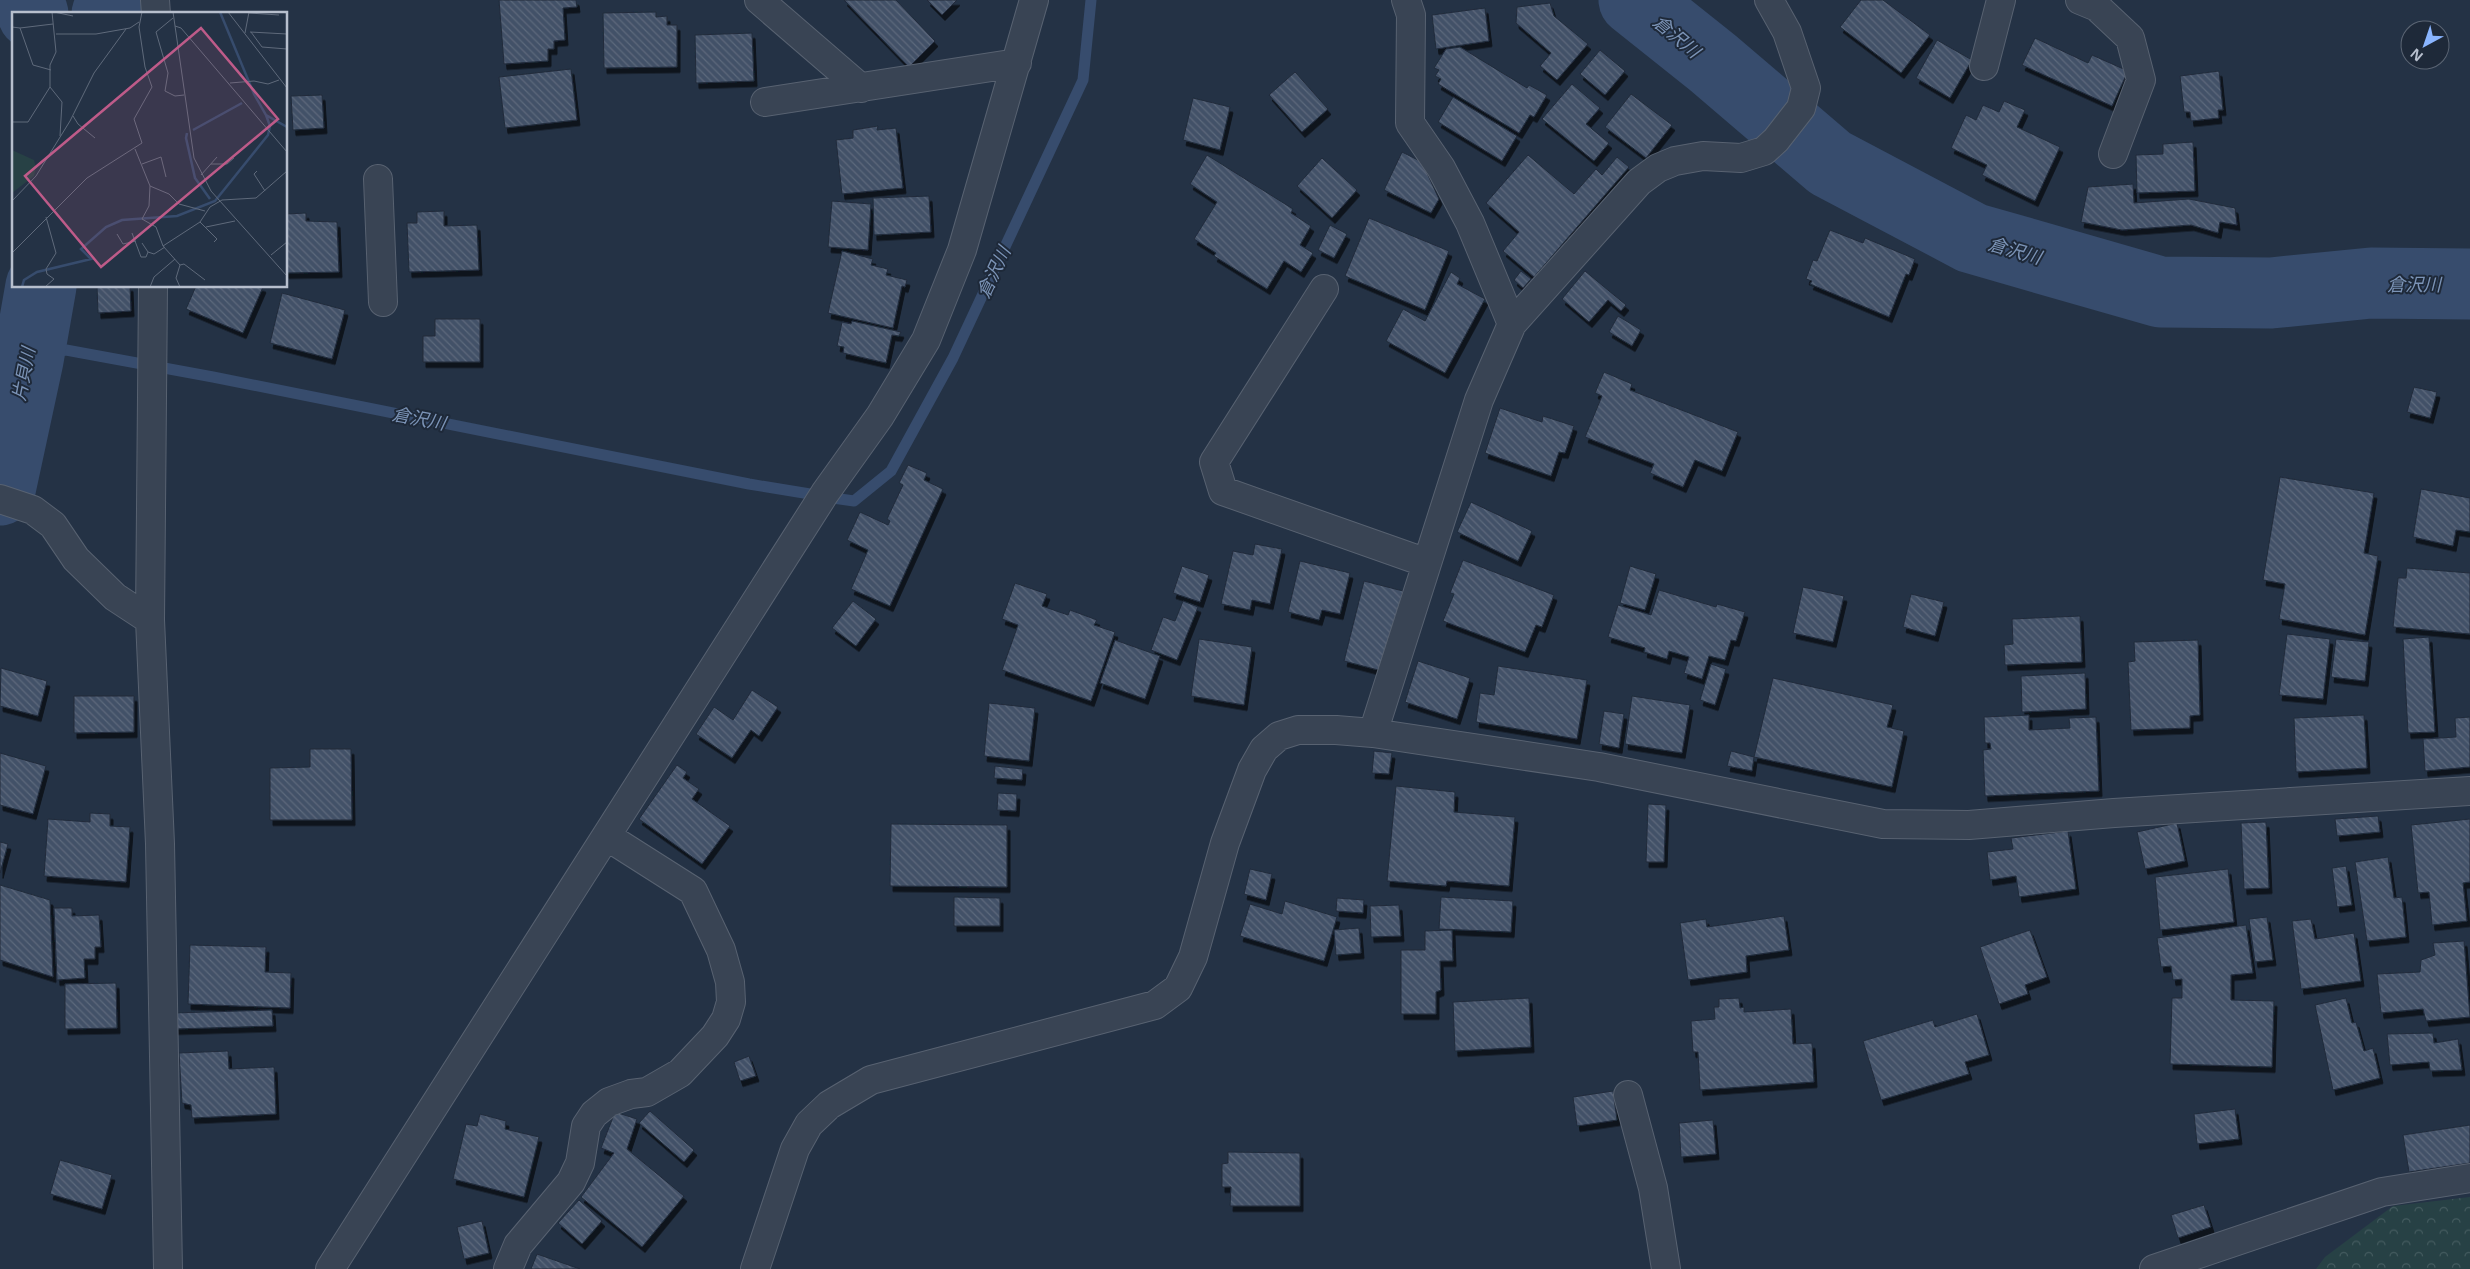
<svg xmlns="http://www.w3.org/2000/svg" width="2470" height="1269" viewBox="0 0 2470 1269" font-family="'Open Sans','Noto Sans JP',sans-serif">
  <style>
    .forest { fill: url(#forest-crowns) }
    .lines { fill: none; stroke-linecap: round; stroke-linejoin: round }
    .stream { stroke: #374c6d; stroke-width: 11 }
    .river { stroke: #374c6d; stroke-width: 71 }
    .building { fill: url(#building-back-hatch); stroke: #202b3b; filter: url(#shadow) }
    .minor-casing { stroke: #586271; stroke-width: 30 }
    .minor { stroke: #394454; stroke-width: 28 }
    .labels { text-anchor: middle; dominant-baseline: central; stroke-width: 4; stroke-linejoin: round; paint-order: stroke }
    .water-label { font-size: 18px; font-style: italic; fill: #7c94b7; stroke: #1e2939 }
    .inset-river { fill: none; stroke: #374c6d; stroke-width: 2.5 }
    .inset-road { fill: none; stroke: #5f6a7b; stroke-width: 1 }
    .view { fill: #be5b89; fill-opacity: 0.15; stroke: #be5b89; stroke-width: 2.5 }
    .inset-edge { fill: none; stroke: #b7bfcd; stroke-width: 2.5 }
  </style>
  <defs>
    <pattern id="forest-crowns" width="20" height="18" patternUnits="userSpaceOnUse" patternTransform="scale(1.25)"><rect width="20" height="18" fill="#274145"/><path d="M2 6a3 3 0 1 1 6 0M12 15a3 3 0 1 1 6 0" fill="none" stroke="#445b5f"/></pattern>
    <pattern id="building-back-hatch" width="6" height="6" patternUnits="userSpaceOnUse" patternTransform="scale(1.25)"><rect width="6" height="6" fill="#435167"/><path d="M-1 5l2 2M0 0l6 6M5-1l2 2" fill="none" stroke="#5c687c"/></pattern>
    <filter id="shadow"><feDropShadow dx="3" dy="5.5" stdDeviation="0" flood-color="#0009"/></filter>
  </defs>
  <rect width="100%" height="100%" fill="#243245"/>
  <path class="forest" d="M2470,1197V1269H2316L2325,1257L2393,1206Z"/>
  <g class="lines">
    <path class="stream" d="M28,360L66,350L213,377L749,484L810,494
      M833,498L854,501L891,471L953,358L1083,80L1091,0"/>
    <path class="river" d="M28,0L33,14
      M1634,0L1713,63L1830,163L1972,238L2160,292L2271,293L2371,283L2470,284
      M107,14L112,0
      M0,490L28,360L41,286"/>
  </g>
  <path class="building" d="M499,0H576L577,7L563,8L565,40L554,41V49H548V61L504,64Z
    M844,0H896L935,41L909,67Z
    M927,0H957L942,15Z
    M1861,0H1883L1930,35L1901,73L1840,27Z
    M1550,3L1554,16L1588,44L1557,80L1540,66L1551,53L1516,23L1517,7Z
    M1485,8L1489,41L1436,49L1432,15Z
    M656,12V17L667,16V25H677V67L604,68L603,13Z
    M752,33L754,81L696,83L695,35Z
    M2035,38L2088,63L2092,55L2128,71L2112,106L2022,65Z
    M1937,40L1972,60L1950,98L1916,78Z
    M1460,47L1527,88L1529,85L1547,95L1534,117L1530,115L1519,133L1438,84L1441,79L1435,76L1439,70L1434,68L1446,49Z
    M1600,50L1625,71L1605,95L1580,74Z
    M571,69L577,120L505,128L499,77Z
    M2219,71L2223,110H2218L2219,118L2191,121L2190,112H2184L2180,76Z
    M1295,72L1328,109L1302,132L1269,95Z
    M1572,84L1600,108L1586,124L1609,143L1594,161L1542,119Z
    M1631,94L1672,125L1646,158L1605,127Z
    M322,95L324,128L293,130L291,96Z
    M1453,97L1517,136L1502,161L1438,122Z
    M1193,98L1230,107L1220,150L1183,140Z
    M2004,101L2025,110L2017,127L2060,147L2035,201L1982,175L1987,165L1951,148L1966,115L1976,120L1983,105L1999,112Z
    M878,126L877,130L896,128L903,188L842,194L836,140L853,138V130Z
    M2193,142L2195,191L2137,193L2136,155L2163,154V144Z
    M1402,152L1422,162L1439,199L1431,213L1384,190Z
    M1207,155L1293,209L1291,213L1311,226L1300,245L1313,253L1301,272L1284,261L1267,289L1214,256L1216,253L1194,239L1217,202L1190,184Z
    M1528,155L1574,194L1596,169L1602,175L1617,157L1629,167L1534,277L1503,251L1519,232L1486,203Z
    M1322,158L1357,190L1332,218L1297,186Z
    M2133,184L2134,203L2189,199L2235,208L2237,225L2220,222L2218,233L2191,225L2122,230L2081,222L2088,187Z
    M929,196L931,232L874,235L873,198Z
    M832,201L871,204L868,250L828,247Z
    M444,211V226L477,225L479,270L409,272L407,223H417V212Z
    M306,213V221L337,222L339,272L286,273V214Z
    M1369,218L1449,251L1425,310L1345,276Z
    M1330,225L1347,234L1334,258L1318,250Z
    M1830,230L1863,243L1865,238L1915,259L1909,275L1906,274L1889,317L1810,284L1812,281L1806,279L1813,260L1817,261Z
    M842,251L873,259L871,265L888,269L886,275L907,280L905,287L902,286L893,328L828,313Z
    M1521,271L1531,279L1523,288L1514,280Z
    M1585,271L1626,305L1621,311L1608,300L1589,322L1562,299Z
    M1451,272L1460,278L1457,284L1485,299L1445,373L1386,341L1403,309L1425,321Z
    M97,286H130L131,311L98,313Z
    M196,286H261L263,287L243,333L186,309Z
    M282,293L345,310L332,359L270,343Z
    M1618,316L1641,330L1632,346L1609,332Z
    M435,319H480V362H423V336H435Z
    M852,321L901,332L899,336L892,335L886,363L843,353L844,347L837,346L842,322L851,324Z
    M1604,372L1632,384L1630,390L1738,432L1722,471L1695,460L1683,487L1650,473L1654,464L1585,437L1602,396L1595,393Z
    M2414,387L2437,392L2430,418L2407,412Z
    M1500,408L1542,422L1543,416L1574,426L1565,453L1559,452L1551,476L1485,453Z
    M908,465L927,473L924,480L943,489L890,606L851,589L868,550L847,540L860,512L888,525L890,521L887,519L903,485L899,483Z
    M2280,477L2374,493L2364,553L2378,556L2365,635L2279,619L2285,584L2263,580Z
    M2421,489L2470,498V532L2456,530L2453,546L2413,537Z
    M1471,502L1532,531L1518,561L1457,532Z
    M1255,544L1282,549L1270,604L1252,600L1250,610L1221,604L1233,551L1253,555Z
    M1463,560L1554,595L1542,627L1536,625L1525,652L1443,621L1454,594L1450,593Z
    M1300,561L1350,573L1340,614L1322,610L1319,620L1288,612Z
    M1182,566L1209,575L1200,602L1173,593Z
    M1630,566L1656,574L1645,610L1620,603Z
    M2407,568L2470,573V634L2393,627L2398,578H2406Z
    M1364,581L1403,591L1382,671L1344,661Z
    M1015,583L1047,594L1042,606L1068,615L1070,610L1097,620L1094,625L1115,632L1091,701L1002,670L1018,625L1002,619Z
    M1803,587L1844,596L1833,642L1793,633Z
    M1659,590L1716,607L1717,604L1745,612L1736,641L1731,640L1725,660L1709,656L1702,679L1684,673L1689,657L1669,651L1667,659L1644,652L1645,648L1608,637L1618,605L1651,615Z
    M1911,594L1944,602L1935,636L1903,627Z
    M853,601L876,619L856,646L832,628Z
    M1183,601L1198,607L1177,660L1151,650L1163,617L1175,621Z
    M2080,616L2082,662L2005,665L2004,645L2013,644L2012,619Z
    M2287,634L2330,639L2323,699L2279,695Z
    M2429,637L2435,732L2408,733L2403,639Z
    M1199,639L1252,647L1244,705L1191,696Z
    M2336,639L2369,642L2365,681L2331,677Z
    M1115,640L1160,656L1145,699L1100,683Z
    M2198,640L2200,715L2190,716V728L2131,730L2128,662L2135,661L2134,642Z
    M1418,661L1470,678L1457,719L1405,702Z
    M1711,664L1726,669L1715,705L1700,700Z
    M1498,666L1587,680L1577,739L1476,722L1480,693L1494,695Z
    M1,668L47,681L38,716L0,706Z
    M2085,673L2086,709L2022,712L2021,676Z
    M1773,678L1893,705L1887,727L1904,731L1892,787L1754,757Z
    M752,690L778,707L759,736L751,730L732,758L696,734L714,707L733,720Z
    M74,696H134V732L74,733Z
    M1632,696L1690,705L1682,753L1625,744Z
    M989,703L1035,708L1029,761L984,756Z
    M1604,711L1624,714L1619,748L1599,744Z
    M2029,715V730L2070,728L2069,718L2096,717L2099,791L1985,796L1983,750L1991,749L1990,743H1985L1984,717Z
    M2364,715L2367,768L2296,772L2294,718Z
    M2470,717V767L2425,771L2423,739L2456,737L2455,718Z
    M310,749H351L352,820H270V768L310,767Z
    M1374,751L1392,753L1389,774L1372,773Z
    M1731,751L1754,757L1752,771L1727,766Z
    M0,753L46,766L33,814L0,805Z
    M677,765L687,772L683,778L699,789L692,799L730,826L702,864L639,819Z
    M995,766L1023,769L1022,780L994,778Z
    M1396,786L1455,792L1454,812L1515,817L1509,886L1447,881L1446,886L1387,881Z
    M998,793L1017,794L1016,811L997,810Z
    M1648,804L1666,805L1664,862H1646Z
    M90,813L110,814V826L130,827L126,882L44,876L48,819L90,822Z
    M2378,816L2380,832L2337,836L2335,819Z
    M2470,819V882L2463,883L2467,921L2432,925L2429,892L2418,893L2411,825Z
    M2266,822L2269,888L2244,889L2241,823Z
    M2177,823L2185,861L2145,869L2137,832Z
    M891,824L1007,825V887L890,886Z
    M2068,831L2076,889L2019,897L2016,876L1990,880L1987,852L2013,849L2011,838Z
    M0,842L8,844L0,873Z
    M2388,857L2394,898L2402,897L2406,937L2367,941L2355,862Z
    M2346,866L2352,905L2337,907L2332,868Z
    M1250,869L1272,874L1266,900L1244,894Z
    M2228,869L2234,922L2160,930L2155,877Z
    M0,885L50,900L53,977L0,960Z
    M954,897L1000,898V926H954Z
    M1441,897L1513,901L1511,932L1439,929Z
    M1337,898L1364,900L1363,913L1336,911Z
    M1285,901L1337,917L1324,961L1240,936L1250,904L1282,914Z
    M1399,905L1401,936L1371,937L1370,906Z
    M54,908H72V916L99,915L101,947H95V959H84L85,978L57,980Z
    M1784,916L1789,950L1746,956L1747,972L1688,980L1680,923L1706,919L1707,927Z
    M2267,917L2273,960L2255,962L2249,919Z
    M2311,919L2315,939L2354,933L2361,981L2301,989L2292,921Z
    M2246,925L2253,973L2231,975V1000L2274,1001L2272,1067L2170,1064L2172,998H2182V979L2173,980L2171,966L2161,967L2157,938Z
    M1359,928L1361,953L1336,955L1334,930Z
    M1452,930L1453,961H1440L1441,990L1436,992V1014H1401V950H1425V931Z
    M2030,930L2047,977L2025,985L2028,994L1999,1004L1980,947Z
    M2464,941L2470,1017L2426,1021L2423,1009L2381,1013L2377,974L2420,972L2421,960L2435,955L2433,943Z
    M190,945L266,947L265,972L291,973L290,1008L188,1004Z
    M116,983L117,1028L65,1029V984Z
    M1529,998L1531,1047L1455,1051L1453,1002Z
    M1739,998L1740,1008L1744,1007V1012L1791,1009L1793,1044L1812,1043L1814,1082L1700,1090L1698,1052H1693L1691,1021L1715,1019L1714,1007H1719V999Z
    M2346,998L2352,1023L2356,1022L2364,1051L2373,1048L2380,1078L2333,1090L2315,1005Z
    M272,1010L273,1026L174,1029L173,1013Z
    M1977,1014L1989,1055L1965,1062L1969,1074L1881,1100L1863,1041L1933,1020L1935,1027Z
    M2433,1033L2434,1043L2458,1039L2462,1070L2430,1071L2429,1062L2390,1065L2387,1034Z
    M228,1051L229,1069L274,1067L276,1114L192,1118L191,1105L182,1103L179,1053Z
    M749,1056L756,1076L740,1081L734,1062Z
    M1613,1091L1617,1120L1577,1126L1573,1097Z
    M2235,1109L2239,1139L2197,1144L2194,1114Z
    M650,1111L694,1150L684,1162L639,1123Z
    M615,1112L637,1119L627,1149L684,1196L642,1247L581,1197L614,1153L601,1148Z
    M480,1114L506,1121L505,1129L539,1137L524,1197L453,1179L466,1124L477,1126Z
    M1713,1120L1716,1154L1681,1157L1679,1123Z
    M2470,1125V1163L2409,1172L2403,1135Z
    M1228,1152L1300,1153V1206H1230L1231,1187H1222V1164L1228,1163Z
    M60,1160L112,1175L102,1209L50,1194Z
    M579,1200L602,1221L582,1244L558,1223Z
    M2204,1205L2211,1227L2178,1238L2171,1215Z
    M482,1221L489,1253L464,1259L457,1227Z
    M537,1254L580,1269H531Z"/>
  <g class="lines">
    <g class="minor-casing">
      <path id="minor" d="M155,0L156,14
        M759,0L861,88
        M2080,0L2097,7L2130,38L2141,80L2113,154
        M1984,66L2001,0
        M765,102L1017,63
        M378,179L383,302
        M153,286L150,620L160,844L168,1269
        M1324,289L1214,462L1223,491L1427,563
        M1512,324L1639,182L1658,168L1675,161L1703,156L1741,158L1764,151L1776,140L1801,108L1806,88L1787,32L1769,0
        M0,499L33,510L53,525L76,559L115,597L150,620
        M1373,733L1479,400L1512,324L1470,223L1441,168L1410,123L1411,15L1406,0
        M1628,1095L1653,1188L1666,1269
        M330,1269L825,493L880,416L926,340L962,250L1034,0
        M508,1269L518,1245L571,1182L580,1163L586,1126L594,1114L609,1102L631,1094L647,1092L680,1073L715,1036L726,1019L731,1002L730,982L721,950L693,891L608,837
        M755,1269L795,1149L809,1124L829,1105L871,1080L1155,1005L1178,988L1193,957L1225,843L1252,770L1264,749L1279,736L1298,730H1336L1373,733L1599,767L1883,824L1969,825L2114,813L2470,791
        M2154,1269L2382,1192L2470,1178"/>
    </g>
    <use href="#minor" class="minor"/>
  </g>
  <g class="labels">
    <g class="water-label">
      <text transform="translate(1677 36) rotate(40)">倉沢川</text>
      <text transform="translate(2015 250) rotate(16)">倉沢川</text>
      <text transform="translate(993 272) rotate(-65)">倉沢川</text>
      <text x="2414" y="284">倉沢川</text>
      <text transform="translate(23 374) rotate(-79)">片貝川</text>
      <text transform="translate(419 418) rotate(11)">倉沢川</text>
    </g>
  </g>
  <g transform="translate(12 12)">
    <rect width="275" height="275" fill="#243245"/>
    <path d="M0,138L22,148L24,156L22,164L0,181Z" fill="#274145"/>
    <path class="inset-river" d="M208,0L242,82L254,103L275,115M181,118L230,91M175,121L174,126L183,166L198,187M10,275L12,268L25,260L79,247L69,237L94,215L110,208L165,204L203,189L256,123L258,114L254,103"/>
    <path class="inset-road" d="M42,0L61,4M161,0L182,146L199,179L275,264M216,0L275,76M237,1L267,3M161,6L144,20L156,61L153,79L163,84L172,83M163,14L169,16L275,140M0,15L8,16L21,53L39,58M8,16L41,12M238,20L275,22M239,20L250,35L275,37M233,21L237,0M44,22H84L118,16L127,10M218,71L242,69L256,72L267,68M38,75L50,90L48,124M61,104L66,112L83,126M0,110H16L38,75V53L44,40L40,0M123,137L138,174L157,182L167,192L193,199M130,152L149,145L154,165M199,152H215L222,146M245,159L242,162L253,179M189,163L205,145M138,174L137,194L130,207L144,215L151,234M0,189L24,164L58,109L82,61L114,17M188,210L205,227L202,230M194,215L223,209M120,221L129,245H134L136,240M105,222L111,232L124,229M130,231L136,240L142,242L153,235M0,241L75,166L130,131L122,107L140,75L133,55L127,15L130,0M259,243L275,230M168,253L172,252L193,268M33,275L42,267L35,262L34,257L44,241L34,205M138,275L142,265L163,247M168,275L164,266L168,253L151,234L188,210L198,195L210,188L244,186L275,159"/>
    <path class="view" d="M189,16L266,107L89,255L13,164Z"/>
    <rect width="275" height="275" class="inset-edge"/>
  </g>
  <g transform="translate(2425 45) rotate(220)"><circle r="24" fill="#1e2939" stroke="#5b6574"/>
  <path d="M0-4L9 19L0 12L-9 19Z" fill="#8ab5ff"/>
  <text y="-8" font-size="14" font-weight="bold" text-anchor="middle" fill="#b7bfcd">N</text>
  </g>
</svg>
